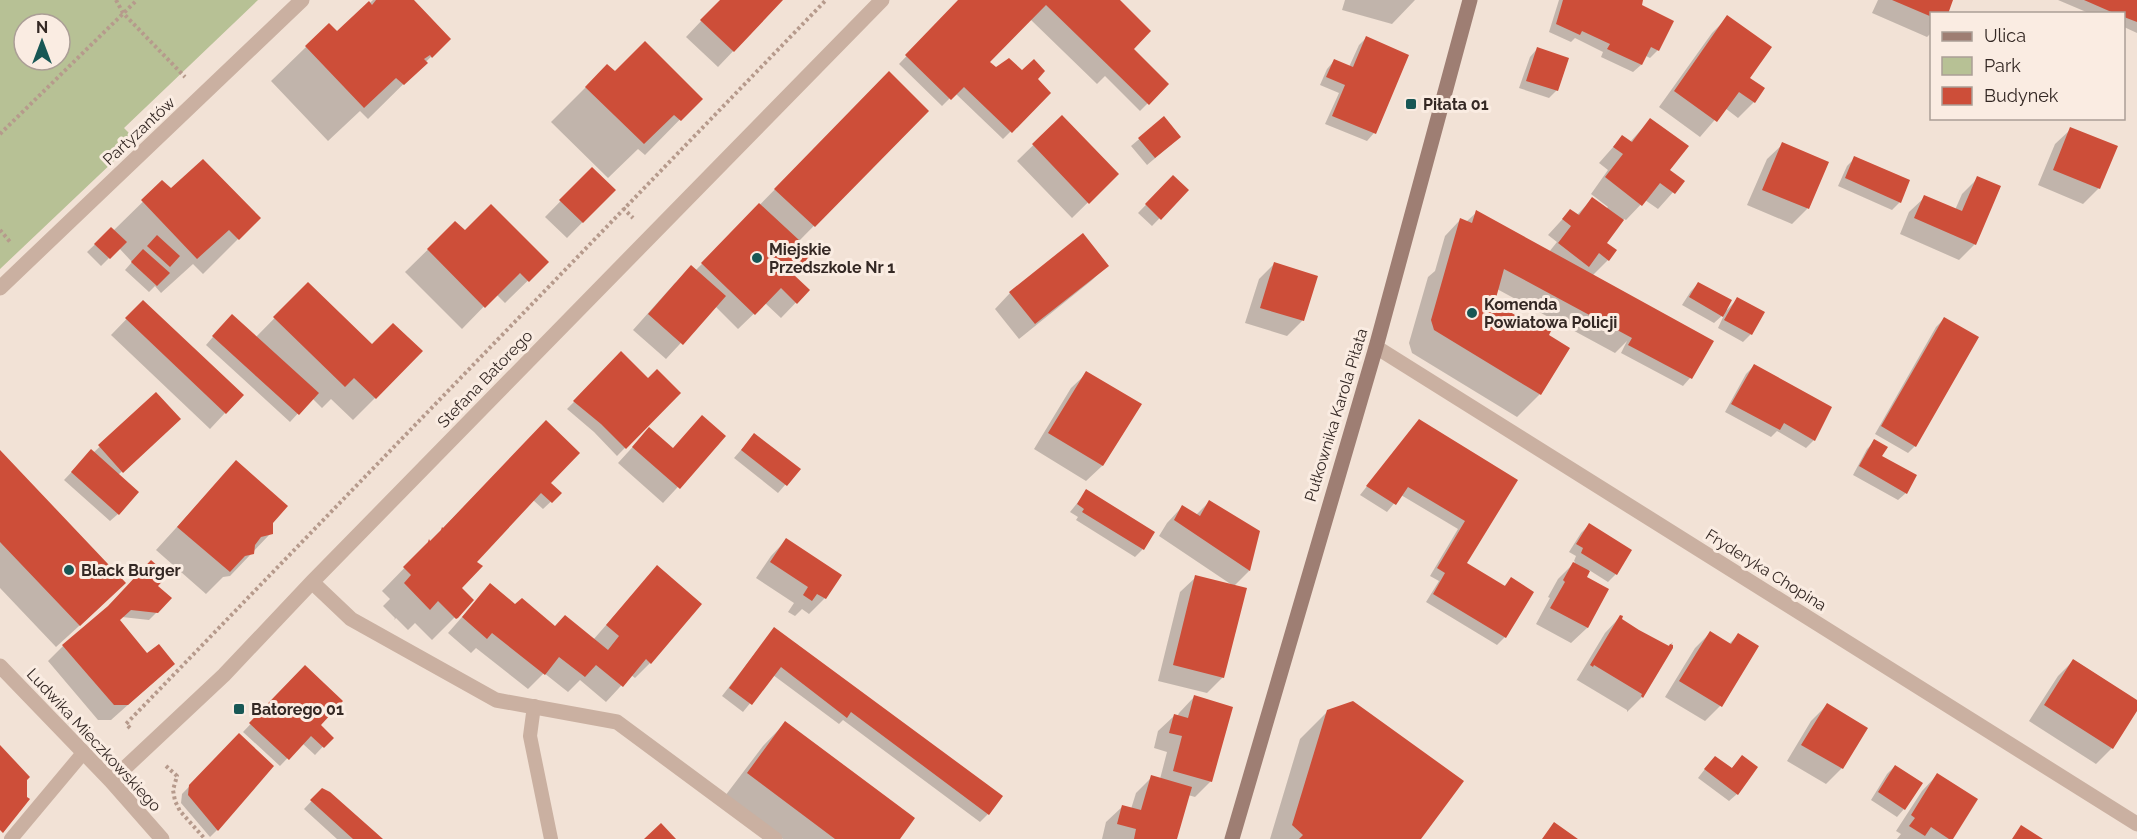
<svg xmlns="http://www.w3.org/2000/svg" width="2137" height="839" viewBox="0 0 2137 839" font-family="Raleway,sans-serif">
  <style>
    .green { fill: #b7c195; fill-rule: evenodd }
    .shadow { fill: #0003 }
    .building { fill: #cd4e39 }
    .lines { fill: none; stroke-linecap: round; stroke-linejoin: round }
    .path { stroke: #b69a8c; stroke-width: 4; stroke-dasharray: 3 3; stroke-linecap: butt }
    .lane { stroke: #cab0a1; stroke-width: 14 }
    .street { stroke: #cab0a1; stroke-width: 15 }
    .secondary { stroke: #9e7e73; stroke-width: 15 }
    .poi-dot { fill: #185755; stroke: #faece2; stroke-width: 2 }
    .labels { text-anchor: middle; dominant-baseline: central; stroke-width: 6; stroke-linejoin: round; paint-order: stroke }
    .poi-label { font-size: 16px; font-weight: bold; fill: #342824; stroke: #faece2; text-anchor: start }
    .street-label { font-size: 16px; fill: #342824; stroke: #faece2 }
  </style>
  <rect width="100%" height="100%" fill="#f2e2d6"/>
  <path class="green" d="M0,0H258L124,128L136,140L0,269ZM24,24H60V60H24Z"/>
  <path class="shadow" d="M373,0H412L449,39L368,119L360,111L328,141L271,81L306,47L337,33Z
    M721,0H782L718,67L686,37Z
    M960,0H1118L1132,49L1167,84L1140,111L1105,76L1097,84L1030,19L975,73L995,69L1036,79L1049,93L1003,139L955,93L942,106L899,64Z
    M1345,0H1415L1392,24L1342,10Z
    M1559,0H1641L1640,6L1658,50L1650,58L1646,56L1641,65L1633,72L1601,57L1603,52L1575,38L1571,42L1549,32Z
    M1878,0H1952L1932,14V32L1927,37L1872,13Z
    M2058,0H2137V33L2124,27V14H2091Z
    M1728,17L1748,78L1763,89L1754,102L1738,118L1725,108L1700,137L1659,107L1712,33Z
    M1366,38L1374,133L1367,141L1325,124L1339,93L1320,85L1327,69L1334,61L1349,67L1359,45Z
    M1537,49L1557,90L1549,98L1519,88L1530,57Z
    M607,66L615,73L700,99L645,155L638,149L608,178L551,122Z
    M889,73L927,111L798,242L791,274L808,290L781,318L765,303L738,329L715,306L666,359L633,330L675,283L695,271Z
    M1062,117L1117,174L1072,218L1017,161Z
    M1164,118L1172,144L1147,165L1131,146Z
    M1650,120L1668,170L1683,181L1658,209L1645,200L1626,220L1624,219L1605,243L1608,260L1592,276L1712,341L1690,378L1683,386L1621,353L1627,341L1615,353L1497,289L1494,298L1499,307L1568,348L1540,394L1517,417L1412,353L1409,343L1428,277L1435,271L1445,236L1460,220L1466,222L1477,212L1549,252L1557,242L1548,235L1570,211L1577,215L1592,199L1606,209L1608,207L1591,194L1608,170L1599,163L1622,137L1630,142Z
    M2071,129L2099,188L2083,204L2038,185L2055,144Z
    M1783,144L1827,163L1807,209L1792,224L1747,205L1767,159Z
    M1855,158L1900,202L1892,210L1838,186L1847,166Z
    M592,169L614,190L567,238L545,217Z
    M1173,177L1187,190L1152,226L1138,213Z
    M1978,178L1975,244L1959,260L1900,234L1909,212L1925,197L1955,210L1962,194Z
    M162,183L171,190L259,218L203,274L193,264L161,293L155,286L149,292L125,270L132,262L119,248L101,266L87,252L111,229L113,231Z
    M455,223L465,232L547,262L505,303L496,294L462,329L405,272Z
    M1275,263L1316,277L1302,321L1287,336L1245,323L1259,279Z
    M1107,266L1091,281L1019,339L995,309L1010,293Z
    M308,284L372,346L421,352L353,420L331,399L322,408L312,398L290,422L206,345L225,323L256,337Z
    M1698,284L1727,310L1737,299L1763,313L1751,334L1743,342L1718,328L1725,313L1714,323L1682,305L1691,291Z
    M143,302L225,413L210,429L111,335Z
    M1944,319L1915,446L1908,453L1875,434L1936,327Z
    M621,354L648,380L679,393L617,456L594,432L567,409Z
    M1754,366L1814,440L1806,448L1777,431L1771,437L1725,412L1746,374Z
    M1087,373L1140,405L1102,466L1086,481L1034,449L1071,388Z
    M156,394L172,426L118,475V514L110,521L64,480L84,459L93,453Z
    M1419,421L1516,480L1465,563L1503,587L1512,579L1505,637L1497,645L1426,602L1439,581L1430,576L1458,529L1401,495L1387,512L1360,495Z
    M546,422L549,483L560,493L543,509L533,500L475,562L460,588L472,600L432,640L415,623L408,630L396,618L394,620L395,618L383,606L390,599L382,591Z
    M649,429L672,450L724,437L663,503L618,463Z
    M754,435L799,469L778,493L734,458Z
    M1875,441L1880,456L1906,493L1898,500L1853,475L1867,449Z
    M0,452L101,606L56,647L0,588Z
    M236,462L271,523V533L230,576L223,577L206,594L156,550Z
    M1087,491L1153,533L1143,549L1135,557L1076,520L1078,517L1070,512Z
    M1209,502L1258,532L1249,571L1234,586L1223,677L1207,693L1158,681L1180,592L1196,577L1232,585L1159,536L1167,523L1182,507L1196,515Z
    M1589,525L1616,574L1608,582L1589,570L1585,577L1607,590L1587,628L1571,643L1536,624L1550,598L1548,597L1558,579L1575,562L1574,561L1576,556L1569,552L1581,533Z
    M786,540L825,598L809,614L802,609L795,616L788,612L794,603L756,578L771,556Z
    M657,567L650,663L635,678L631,675L606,702L580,680L568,692L544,673L528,689L476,648L471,653L448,633L490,585L515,606L554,627L593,640Z
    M156,586L157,612L149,620L122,617L118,621L157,679L111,720H98L48,661L63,646Z
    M1620,617L1619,619L1667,647L1673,642L1642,697L1627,712V710L1577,680L1576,681L1605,633Z
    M774,629L1001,796L988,814L980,822L843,720L839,724L773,675L743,712L722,696Z
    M1710,633L1729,644L1738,635L1720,706L1705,721L1665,697L1695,648Z
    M2074,660L2137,701V709L2112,748L2096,764L2029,721L2058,676Z
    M305,667L319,725L331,738L315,755L302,743L280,766L243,732Z
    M1194,697L1211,781L1195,797L1188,795L1176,839H1102L1106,822L1122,807L1131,809L1136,793L1152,777L1160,779L1167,752L1154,748L1158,731L1174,716L1177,717L1179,713Z
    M1827,705L1866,729L1842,768L1826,784L1787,761L1811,721Z
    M1328,711L1420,839H1270L1300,739Z
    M785,723L898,839H783L725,796L763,746Z
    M239,735L217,830L210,837L181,803L182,794Z
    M1742,757L1737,794L1729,801L1698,778L1708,765L1731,769Z
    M1895,766L1904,809L1897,817L1871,800L1887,774Z
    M1937,775L1952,839H1897L1901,834L1896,831L1922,791Z
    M322,790L381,839H337L304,809Z"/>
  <path class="building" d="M376,0H414L451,39L432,58L430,55L424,59L428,63L404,85L396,78L364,108L305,46L329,23L337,31L369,1L372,5Z
    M720,0H783L734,52L700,20Z
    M958,0H1120L1151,31L1134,49L1169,84L1149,105L1046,5L990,62L996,67L1009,58L1022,70L1034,59L1045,71L1038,79L1051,93L1012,133L964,87L951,100L905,55Z
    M1563,0H1643L1642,5L1674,21L1659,51L1651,47L1642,65L1607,49L1610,44L1582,31L1580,35L1556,24Z
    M1892,0H1953L1948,14H1932V17Z
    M2084,0H2137V22L2124,17V14H2116Z
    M1727,15L1772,47L1750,78L1765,88L1755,103L1739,92L1717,122L1674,91Z
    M1366,36L1409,55L1376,134L1332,116L1345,85L1326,77L1334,59L1353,67Z
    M645,41L703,99L681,121L674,115L644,144L585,87L607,64L615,71Z
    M1537,47L1569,58L1558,91L1526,81Z
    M889,71L929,111L815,227L774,189Z
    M1062,115L1119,174L1089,204L1032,144Z
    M1164,116L1181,137L1155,158L1138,138Z
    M1650,118L1689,146L1670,170L1685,181L1675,194L1660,183L1642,206L1605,177L1623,154L1613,147L1622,135L1632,142Z
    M2070,127L2118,146L2100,189L2053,170Z
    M1782,142L1829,162L1809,209L1762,190Z
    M1854,156L1910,180L1901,203L1845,178Z
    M203,159L261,218L239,240L229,230L197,259L141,200L162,180L171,188Z
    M592,167L616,190L583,223L559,200Z
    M1173,175L1189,190L1161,220L1145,204Z
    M1977,176L2001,186L1976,245L1914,218L1924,195L1962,211Z
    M1592,197L1624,220L1607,243L1617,250L1609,261L1599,253L1589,267L1558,243L1571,226L1562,219L1570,209L1579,215Z
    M759,203L813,253L793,274L810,290L797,304L781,288L755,315L701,263Z
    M491,204L549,262L529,282L520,273L485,308L427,249L455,221L465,230Z
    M1476,210L1714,341L1692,379L1628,345L1632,338L1504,269L1496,298L1500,306L1530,324L1532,320L1551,331L1549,335L1570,348L1541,395L1434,330L1431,320L1460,218L1472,223Z
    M111,227L127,242L110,259L94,244Z
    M1083,233L1109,266L1035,324L1009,292Z
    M157,235L180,256L170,267L147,246Z
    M143,249L170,273L157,286L131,262Z
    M1274,262L1318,276L1304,321L1260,308Z
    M691,265L726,296L683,345L648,314Z
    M308,282L372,344L393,323L423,351L376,399L354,378L345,387L273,317Z
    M1698,282L1732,300L1723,317L1689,297Z
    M1737,297L1765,312L1752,335L1724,320Z
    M143,300L244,395L226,414L125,318Z
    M232,314L319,393L299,415L212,336Z
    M1944,317L1979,337L1916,447L1881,426Z
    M621,351L648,378L657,369L681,393L626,449L601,424L573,401Z
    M1754,364L1832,407L1815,441L1784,423L1780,430L1731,404Z
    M1086,371L1142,404L1103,466L1048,433Z
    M156,392L181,419L123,473L98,445Z
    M702,415L726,436L680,489L632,447L649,427L673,448Z
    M1419,419L1518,480L1467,563L1505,586L1511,577L1534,592L1506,638L1433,594L1445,573L1437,568L1465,521L1408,487L1396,505L1366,486Z
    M546,420L580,453L551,483L562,493L552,503L541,493L477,562L483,566L462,588L474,600L458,618L456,619L438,601L430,610L404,583L411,575L403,567L428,542L429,539L430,541L441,530L442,527L443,528Z
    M754,433L801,469L787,486L741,450Z
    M1874,439L1888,447L1882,456L1917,475L1907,494L1859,466Z
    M91,449L139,492L119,515L71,472Z
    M0,450L126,583L80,626L0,542Z
    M236,460L288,506L273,523V534L261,537L255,545L254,554L245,556L230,572L177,527Z
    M1086,489L1155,532L1144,550L1082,512L1084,509L1077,504Z
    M1209,500L1260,531L1250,571L1174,520L1182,505L1200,516Z
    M1589,523L1632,550L1617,575L1581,553L1583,548L1576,544Z
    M786,538L842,575L826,599L817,594L812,601L803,595L808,587L770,562Z
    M151,560L168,575L158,586L172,598L158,613L131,610L120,620L147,653L159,644L175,664L128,705H114L62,645L108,606Z
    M1573,562L1590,571L1587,577L1609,589L1588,628L1550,608L1565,582L1563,580Z
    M657,565L702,604L651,664L646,659L623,687L596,665L585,677L559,657L545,675L492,633L487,639L462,617L490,583L515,604L522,598L555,626L565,615L608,650L619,636L606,625Z
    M1195,575L1247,588L1224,678L1173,665Z
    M1620,615L1623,616L1622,619L1639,630L1669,646L1670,644L1673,645V648L1643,698L1641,696L1642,694L1594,665L1593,667L1590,665Z
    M774,627L1003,796L989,815L851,712L847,718L781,667L752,705L729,688Z
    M1710,631L1731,644L1738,633L1759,646L1722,707L1679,681Z
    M2073,659L2137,700V711L2113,749L2044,705Z
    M305,665L343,701L321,725L334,738L324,748L311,736L289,760L249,723Z
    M1194,695L1233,707L1212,782L1173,771L1182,736L1169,733L1174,714L1188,718Z
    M1353,701L1464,781L1421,839H1299L1303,835L1292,825L1327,710Z
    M1827,703L1868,728L1843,769L1801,745Z
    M785,721L915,818L900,839H835L747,773Z
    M239,733L274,766L218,831L188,795L189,785Z
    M0,745L30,777L27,780V797L30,799L3,833L0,830Z
    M1742,755L1758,767L1738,795L1704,769L1715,756L1732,768Z
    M1895,765L1923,783L1905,810L1878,792Z
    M1937,773L1978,799L1953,839H1949L1931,827L1925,836L1909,826L1915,818L1911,815Z
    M1151,775L1192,787L1177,839H1134L1136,829L1117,824L1122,805L1141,810Z
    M322,788L330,792L383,839H353L310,800Z
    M1554,822L1578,839H1542Z
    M661,823L676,839H644Z
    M2021,825L2043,839H2012Z"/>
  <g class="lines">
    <path class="path" d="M116,0L123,13L185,77
      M0,134L137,0
      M623,208L633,218
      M0,230L11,243
      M130,728L126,724L826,0
      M166,766L177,776L173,790L175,801L180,811L205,839"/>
    <path class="lane" d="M534,706L530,736L551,839
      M11,839L83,753"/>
    <path class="street" d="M0,288L302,0
      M1376,347L2137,824
      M312,582L351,619L496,700L617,722L775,839
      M0,666L111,781L162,839
      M111,781L224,675L312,582L882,0"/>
    <path class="secondary" d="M1232,839L1376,347L1470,0"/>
  </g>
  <g class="poi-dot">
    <rect x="1405" y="98" width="12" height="12" rx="3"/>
    <circle cx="757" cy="258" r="6"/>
    <circle cx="1472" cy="313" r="6"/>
    <circle cx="69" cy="570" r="6"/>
    <rect x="233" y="703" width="12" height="12" rx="3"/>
  </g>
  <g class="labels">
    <g class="poi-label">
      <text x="1423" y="104">Piłata 01</text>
      <text x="769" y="249">Miejskie<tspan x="769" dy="18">Przedszkole Nr 1</tspan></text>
      <text x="1484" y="304">Komenda<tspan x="1484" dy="18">Powiatowa Policji</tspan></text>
      <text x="81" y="570">Black Burger</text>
      <text x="251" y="709">Batorego 01</text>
    </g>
    <g class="street-label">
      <text transform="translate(139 131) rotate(-43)">Partyzantów</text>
      <text transform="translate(485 379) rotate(-46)">Stefana Batorego</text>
      <text transform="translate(1336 415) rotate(-73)">Pułkownika Karola Piłata</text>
      <text transform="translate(1766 570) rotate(32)">Fryderyka Chopina</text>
      <text transform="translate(94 740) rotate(47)">Ludwika Mieczkowskiego</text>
    </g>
  </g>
  <rect x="1930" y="12" width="195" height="108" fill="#faece2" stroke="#ab9e96" stroke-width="1.5"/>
  <rect x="1942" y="32" width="30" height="9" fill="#9e7e73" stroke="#ab9e96" stroke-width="1.5"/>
  <text x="1984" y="42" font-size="18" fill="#342824">Ulica</text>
  <rect x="1942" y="57" width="30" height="18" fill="#b7c195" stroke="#ab9e96" stroke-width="1.5"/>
  <text x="1984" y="72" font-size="18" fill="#342824">Park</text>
  <rect x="1942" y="87" width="30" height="18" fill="#cd4e39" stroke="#ab9e96" stroke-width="1.5"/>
  <text x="1984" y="102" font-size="18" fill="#342824">Budynek</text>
  <g transform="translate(42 42)"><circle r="28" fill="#faece2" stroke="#ab9e96" stroke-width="1.5"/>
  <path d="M0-4.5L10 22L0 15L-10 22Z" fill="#185755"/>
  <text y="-9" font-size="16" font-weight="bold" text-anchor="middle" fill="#342824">N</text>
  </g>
</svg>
